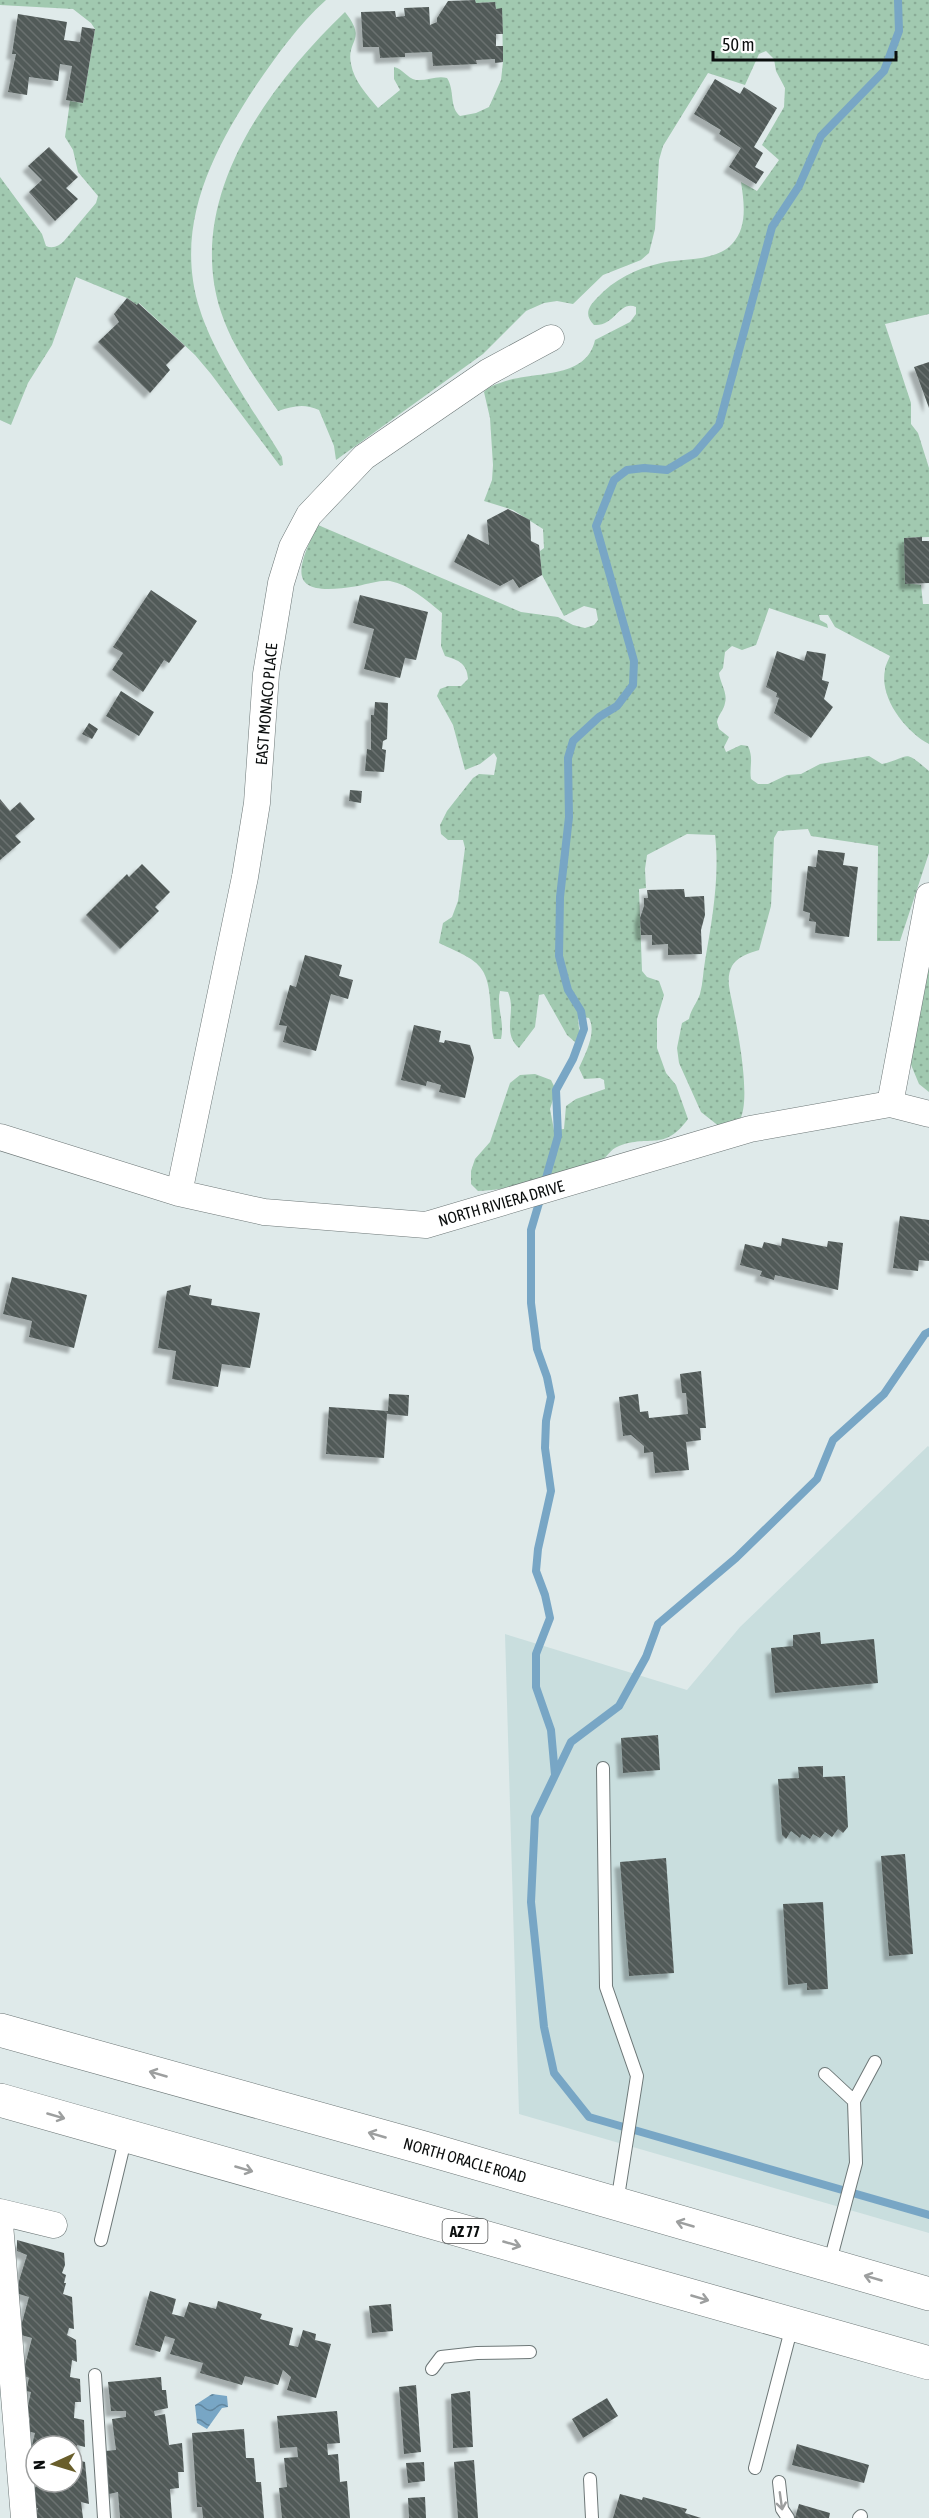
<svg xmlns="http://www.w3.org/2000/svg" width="929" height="2518" viewBox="0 0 929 2518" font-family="'Asap Condensed',sans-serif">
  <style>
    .built { fill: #c9dede }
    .grass { fill: url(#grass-dots) }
    .water { fill: url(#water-waves) }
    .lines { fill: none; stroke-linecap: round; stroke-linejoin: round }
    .stream { stroke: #78a6c5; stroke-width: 8 }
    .building { fill: url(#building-back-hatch); filter: url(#shadow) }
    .service-casing { stroke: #6d7777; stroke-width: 14 }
    .minor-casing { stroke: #6d7777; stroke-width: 27 }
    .trunk-casing { stroke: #6d7777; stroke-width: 34 }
    .service { stroke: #fff; stroke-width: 12 }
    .minor { stroke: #fff; stroke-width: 26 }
    .trunk { stroke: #fff; stroke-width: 33 }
    .oneway { stroke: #9d9f9f }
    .labels { text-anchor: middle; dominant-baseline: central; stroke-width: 6; stroke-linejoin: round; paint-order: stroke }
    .shield { fill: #fff; stroke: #545656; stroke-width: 1.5 }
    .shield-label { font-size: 15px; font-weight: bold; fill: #0b0e0e }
    .street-label { font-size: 16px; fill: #0b0e0e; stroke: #fff }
  </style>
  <defs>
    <pattern id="grass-dots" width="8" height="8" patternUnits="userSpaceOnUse" patternTransform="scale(1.5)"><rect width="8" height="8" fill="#a1c9b0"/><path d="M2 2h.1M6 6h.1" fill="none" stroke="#89ab96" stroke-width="1.8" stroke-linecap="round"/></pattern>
    <pattern id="water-waves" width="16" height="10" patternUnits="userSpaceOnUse" patternTransform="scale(1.5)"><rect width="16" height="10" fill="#78a6c5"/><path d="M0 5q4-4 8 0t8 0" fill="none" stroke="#61869e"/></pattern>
    <pattern id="building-back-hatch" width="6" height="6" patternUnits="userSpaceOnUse" patternTransform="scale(1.5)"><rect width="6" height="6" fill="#515a58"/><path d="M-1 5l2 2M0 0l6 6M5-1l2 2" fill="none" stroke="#6a7170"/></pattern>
    <filter id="shadow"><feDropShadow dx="-5.5" dy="5.5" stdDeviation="1.5" flood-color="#0004"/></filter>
  </defs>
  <rect width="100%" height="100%" fill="#dfeaea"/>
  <path class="built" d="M928,1446L929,1447V2233L519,2114L505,1634L687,1690L740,1627Z"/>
  <path class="grass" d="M0,0H326C298,25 278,54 257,84C212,152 173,227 200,310C215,358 256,414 282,457L283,465L280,466L211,374L195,355L139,303L137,305L127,298L76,277L52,345L28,383L11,425L0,420V177L42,234L46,246C53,249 59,246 64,241L96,203L98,196L78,172L73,150L65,137L70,101L83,103L95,29L91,23L73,9L0,5Z
    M475,0H929V314L885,324L911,403V424L918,433L929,468V537L904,538L906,583L921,585L923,604H929V744C906,732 879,698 885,670C885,666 888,661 890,656L835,627L828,615H819L820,620L827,624L828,628L769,608L756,645L742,650L732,646L725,652L723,668L719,673C720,683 728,693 725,703C724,710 718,715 717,722L719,729L729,737L724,747L726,752L741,745L748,746C754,759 749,767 751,779L758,784H768L787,775L801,774L820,764L869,756L882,764C912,757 902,748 929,771V853L900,941H877L878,846L811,836L808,829L778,831L774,838L771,906L759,950C749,953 737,957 732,966C725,979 731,994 733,1007C738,1031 752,1103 739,1121L720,1127L701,1112L679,1063L677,1048L682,1023L689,1019C691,1009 697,1003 700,994C703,983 703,972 705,961C712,921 720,876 715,835L687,834L647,855L645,869L646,888L639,889L642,971L647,977L659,981L664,995L657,1019V1048L666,1073L676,1085L688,1119C664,1152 650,1134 619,1146C610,1149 606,1159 598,1163C591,1167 580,1169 572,1171C541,1181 510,1190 478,1191L471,1184V1171L475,1159L490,1142L510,1083L520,1075L535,1074L551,1080L556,1090L550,1109L554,1130L564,1129L566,1106L576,1099L605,1089L604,1080L600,1078L584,1079L579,1068C585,1054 597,1033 589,1018L582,1017L578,1019L580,1038L575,1042L567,1035L544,994L539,995L535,1027L519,1048C501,1032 517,1012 508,992L500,991C496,1006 505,1022 501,1039H494C491,1030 492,1020 491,1011C489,964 480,962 439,943L443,923L452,917L458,901L465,848L463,840H448L441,834L440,825L447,811L473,778L479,774L494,775L497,758L494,753L480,764L465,770L453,725L437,696L440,689L448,686H461L468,679C467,663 458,660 445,656L441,646L442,613C426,600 410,585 390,581C380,580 368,584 358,586C292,597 291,578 318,525L521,612L558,617L573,625L585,628L594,625L598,620L596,609L584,606L564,616L541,573L540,551L544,548L543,529L513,510L484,501L492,480L493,465L490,418L484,392C488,387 494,385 500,383C532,370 586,381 595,340L630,322L636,314V307C619,300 615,327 594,325C584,315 588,307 597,298C615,279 635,269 661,263C683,258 715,262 732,244C748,227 744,202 741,182L757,191L779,160L762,145L784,107L785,88L776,71L774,59L766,51L759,54L745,85L708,73L663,146L659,160L655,229L649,253L641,260L603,275L573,304L557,301L544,303L526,311L483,354L336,460L334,446L319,410C304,403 293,406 278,411C257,380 233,349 221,312C184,199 267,87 345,12C368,41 346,39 351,64C354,81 367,95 378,108L400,90L394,79V67C403,69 407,78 416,80C427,81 437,75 447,78C455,90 449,107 460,116L476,113L489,107L501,80L503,62L502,9H496L495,2L476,3Z
    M929,958V1092L919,1084L909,1060Z"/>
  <path class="water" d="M212,2394L227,2396L228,2407L222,2408L207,2429L197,2423L195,2405Z"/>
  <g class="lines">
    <path class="stream" d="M544,1185L558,1136L556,1090L573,1059L584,1029L581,1011L568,990L559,956L560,897L569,817L568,758L573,741L599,717L617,706L633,685L634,661L596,526L614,480L627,470L644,468L667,470L695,453L719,425L772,227L799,186L821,136L884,71L899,31L898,0
      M541,1196L531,1230V1303L537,1349L547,1377L551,1397L546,1421L545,1448L551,1491L538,1549L536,1571L545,1595L550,1618L536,1654V1687L551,1730L555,1775
      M929,1332L925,1334L884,1394L833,1440L817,1479L736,1558L658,1624L646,1657L619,1706L571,1742L535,1817L531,1902L544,2027L554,2073L589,2117L929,2215"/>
  </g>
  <path class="building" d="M475,0L476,3L495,2L496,9L502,8L503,34H496V46H503V62L495,63V59L476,60L477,64L433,66L432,52L405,53V57L380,58L379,47H363L361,12L395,11L396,17L405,16L404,8L429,7L430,25L437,22V18L448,1Z
    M18,14L67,22L64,40L80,42L82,27L95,29L83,103L66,100L72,66L60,64L58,81L29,77L27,95L8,92L16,54H12Z
    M715,79L740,94L744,87L777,108L754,147L763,153L755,167L764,172L756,184L729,167L741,148L719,134L721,130L694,114Z
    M49,147L78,177L66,188L78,199L55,221L29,192L42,180L28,166Z
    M127,298L137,305L138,303L185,346L166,365L170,370L150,393L98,342L119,322L114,314Z
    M929,362V408L914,367Z
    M508,509L530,520L531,541L539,545L542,575L519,588L513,579L500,586L454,562L468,534L489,545L487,520Z
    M922,537V541H929V583L905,584L904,538Z
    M151,590L197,621L169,663L164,660L143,692L112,670L123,653L113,647Z
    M360,595L428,612L416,660L405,658L400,678L364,669L374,629L353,623Z
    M777,651L804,661L807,651L826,654L822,680L829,682L824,699L833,707L811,738L774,713L779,698L776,697L777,693L766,687Z
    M121,691L154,712L139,736L106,716Z
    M375,702L388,703L387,739L383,741L382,749L386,750L384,772L365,771L367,749L371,750V715H374Z
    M89,723L98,729L92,739L82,734Z
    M350,790L362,791L361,803L349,801Z
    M0,799L10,811L20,802L35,819L15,836L21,842L0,860Z
    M818,850L845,853L843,865L858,867L849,937L815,933L816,922L809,921L810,913L803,911L808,866L816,867Z
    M142,864L170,892L155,907L159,911L120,949L86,915L127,874L129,877Z
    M684,889L685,897L704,896L705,915L701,930L702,954L668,955V944L652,945V935H641L640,918L644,906V898H648L647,890Z
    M305,955L342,965L339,976L353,980L348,999L331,994L316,1051L283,1042L287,1026L279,1025L290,985L296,987Z
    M414,1025L441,1031L439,1042L444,1043L445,1040L470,1045L474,1058L465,1098L439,1092L441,1085L427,1081L426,1086L401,1080Z
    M900,1216L929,1220V1261L919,1260L918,1271L893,1268Z
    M782,1238L827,1247L828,1241L843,1243L838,1290L775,1275L774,1280L760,1276L762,1271L740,1265L745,1244L762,1248L764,1242L781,1246Z
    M12,1277L87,1295L74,1348L29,1337L32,1321L3,1314Z
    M191,1285L189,1295L212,1299L211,1305L260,1313L250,1368L222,1364L218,1387L172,1379L176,1351L158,1348L167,1291Z
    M701,1371L706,1428H700L701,1440L686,1442L689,1470L655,1473L653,1452L644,1453V1446L631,1435L623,1436L619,1397L638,1394L640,1412L648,1411L649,1418L688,1414L686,1393H682L680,1374Z
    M389,1394L409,1395L408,1416L387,1414L384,1458L326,1454L329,1407L388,1411Z
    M820,1632L821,1644L874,1639L878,1683L775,1693L771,1648L793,1646V1635Z
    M658,1735L660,1770L623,1773L621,1738Z
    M823,1766V1777L845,1776L848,1827L843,1833L838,1829L832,1837L825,1832L820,1838L813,1834L810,1839L802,1834L800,1838L791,1831L786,1839L782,1835L778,1779L799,1778L798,1767Z
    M905,1854L913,1954L889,1956L881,1856Z
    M666,1858L674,1973L629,1976L620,1862Z
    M823,1902L828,1989L807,1990V1983L788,1985L783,1904Z
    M17,2240L64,2253L65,2265L62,2273L66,2275L64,2283H66L63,2294L72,2297L74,2329L69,2328L67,2335L76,2340L77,2362L72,2360L70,2377L80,2379L81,2402H75L74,2418L84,2420L85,2447L77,2445L76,2449L79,2450L77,2460L85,2462L89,2504L81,2502L83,2518H35L38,2508H36L33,2494L37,2482H72V2446H36V2462L31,2461L30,2453L35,2433L27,2431L30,2419L27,2410L31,2392L26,2391L29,2378L25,2376L24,2369L32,2338L21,2335V2326L29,2297L19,2294V2281L27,2255L17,2251Z
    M150,2291L176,2299L172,2314L184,2317L189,2302L216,2309L218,2301L262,2314L260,2319L293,2328L289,2345L298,2347L303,2330L316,2334L315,2340L331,2344L316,2398L287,2390L291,2377L283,2370L278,2385L245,2376L242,2385L200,2373L203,2363L170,2354L175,2339L165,2336L160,2352L135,2345Z
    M391,2304L393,2331L372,2333L369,2306Z
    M161,2377L162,2390H166L168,2408L154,2411L155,2416L165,2414L169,2445L182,2443L184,2472H178L179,2488L170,2489L172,2518H120L118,2492L109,2494L105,2451L116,2450L112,2419L126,2417V2411H111L108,2382Z
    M416,2385L421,2452L404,2454L399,2387Z
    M470,2391L473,2447L453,2448L451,2394Z
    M607,2398L618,2416L583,2438L572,2419Z
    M337,2411L340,2443L327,2444L328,2455L338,2454L340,2482L347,2481L350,2518H282L279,2488L287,2487L284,2458L298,2457L297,2447L280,2448L277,2416Z
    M244,2429L246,2458H254L256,2482H261L264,2518H203L202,2507H197L192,2433Z
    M797,2444L869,2465L864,2483L792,2465Z
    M474,2460L478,2518H458L454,2462Z
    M424,2462L425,2481L408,2483L406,2463Z
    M620,2494L642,2500L643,2497L687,2509L685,2513L701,2518H613Z
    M425,2497L426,2518H409L408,2498Z
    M799,2504L830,2513L829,2518H795Z"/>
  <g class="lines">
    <g class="service-casing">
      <path id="service" d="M603,1768L606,1987L637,2076L617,2203
        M825,2074L854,2101
        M101,2240L126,2136
        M829,2265L856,2163L854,2101L875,2062
        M432,2369L441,2357L477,2353L530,2352
        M95,2375L104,2518
        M755,2468L792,2326
        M590,2479L592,2518
        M779,2482L782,2509L788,2518
        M859,2518L861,2516"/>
    </g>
    <g class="minor-casing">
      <path id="minor" d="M890,1104L929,896
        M0,1137L179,1193L264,1212L426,1225L750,1129L890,1104L929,1114
        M179,1193L245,877L257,803L266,674L281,583L292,547L309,515L364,457L488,372L551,338
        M0,2212L54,2225
        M0,2224L24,2518"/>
    </g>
    <g class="trunk-casing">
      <path id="trunk" d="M0,2030L424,2148L929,2294
        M0,2100L929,2363"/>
    </g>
    <use href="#service" class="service"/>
    <use href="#minor" class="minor"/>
    <use href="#trunk" class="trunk"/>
  </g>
  <defs><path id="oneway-shaft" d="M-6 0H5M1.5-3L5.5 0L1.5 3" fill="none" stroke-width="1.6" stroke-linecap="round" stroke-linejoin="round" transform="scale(1.5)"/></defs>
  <g class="oneway">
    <use href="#oneway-shaft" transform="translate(158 2074) rotate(-164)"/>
    <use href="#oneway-shaft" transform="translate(56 2116) rotate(16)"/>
    <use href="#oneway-shaft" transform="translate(377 2135) rotate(-164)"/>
    <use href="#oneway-shaft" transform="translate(244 2169) rotate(16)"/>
    <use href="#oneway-shaft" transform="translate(685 2224) rotate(-164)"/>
    <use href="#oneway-shaft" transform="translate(512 2244) rotate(16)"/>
    <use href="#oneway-shaft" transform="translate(873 2278) rotate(-164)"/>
    <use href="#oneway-shaft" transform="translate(700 2298) rotate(16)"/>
    <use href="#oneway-shaft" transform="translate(781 2501) rotate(82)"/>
  </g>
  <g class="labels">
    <rect class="shield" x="442.5" y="2219" width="45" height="24" rx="4.5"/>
    <g class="shield-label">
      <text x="465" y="2231">AZ 77</text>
    </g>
    <g class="street-label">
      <text transform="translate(266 704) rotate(-85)">EAST MONACO PLACE</text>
      <text transform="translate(501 1203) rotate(-16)">NORTH RIVIERA DRIVE</text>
      <text transform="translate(465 2160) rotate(16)">NORTH ORACLE ROAD</text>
    </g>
  </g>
  <g transform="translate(54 2464) rotate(266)"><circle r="28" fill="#ffffff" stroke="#9d9f9f" stroke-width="1.5"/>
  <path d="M0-4.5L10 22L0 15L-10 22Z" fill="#695e2b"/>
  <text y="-9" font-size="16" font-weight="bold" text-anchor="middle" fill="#0b0e0e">N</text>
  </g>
  <path d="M713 51v9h183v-9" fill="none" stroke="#0b0e0e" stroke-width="3"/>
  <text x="722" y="51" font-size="18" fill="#0b0e0e" stroke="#ffffff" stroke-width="4.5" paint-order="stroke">50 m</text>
</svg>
